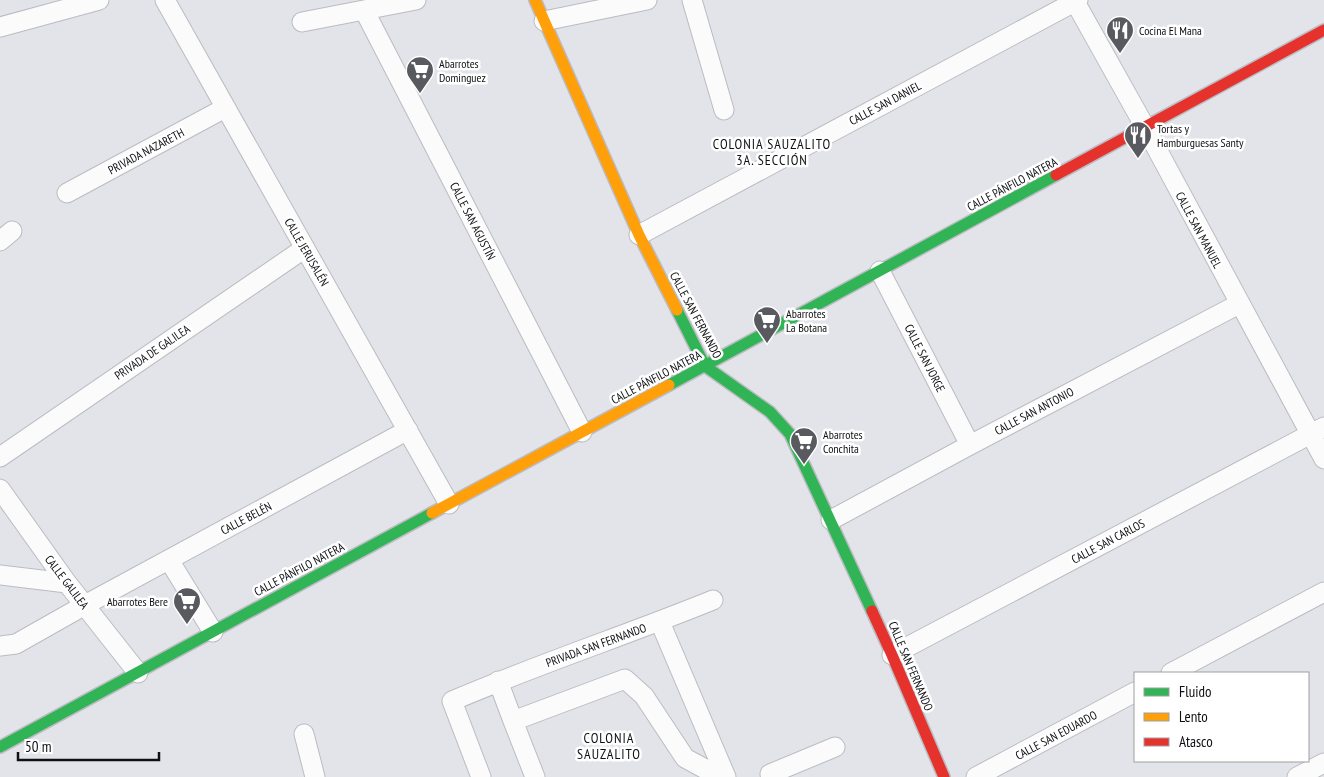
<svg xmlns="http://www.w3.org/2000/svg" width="1324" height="777" viewBox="0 0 1324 777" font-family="'PT Sans Narrow',sans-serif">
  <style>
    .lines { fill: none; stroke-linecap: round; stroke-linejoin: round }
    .street-casing { stroke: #bbbcc1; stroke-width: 21 }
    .fast-casing { stroke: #bbbcc1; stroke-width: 14 }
    .slow-casing { stroke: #bbbcc1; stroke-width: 14 }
    .jam-casing { stroke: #bbbcc1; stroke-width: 14 }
    .street { stroke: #fbfbfc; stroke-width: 19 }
    .fast { stroke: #30b455; stroke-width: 11 }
    .slow { stroke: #ff9f0a; stroke-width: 11 }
    .jam { stroke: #e5322d; stroke-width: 11 }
    .labels { text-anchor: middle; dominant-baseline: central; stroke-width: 5; stroke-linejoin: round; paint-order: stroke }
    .poi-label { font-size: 12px; fill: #0f1014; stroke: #fff; text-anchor: start }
    .street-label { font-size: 12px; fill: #0f1014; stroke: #fff }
    .neighbourhood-label { font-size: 14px; letter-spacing: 1px; fill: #0f1014; stroke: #fff }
  </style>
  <rect width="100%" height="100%" fill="#e2e4ea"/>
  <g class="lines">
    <g class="street-casing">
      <path id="street" d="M165,0L449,504
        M692,0L724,110
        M1074,0L1145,127L1324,459
        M364,10L582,432
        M544,21L647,0
        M302,22L416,0
        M0,27L99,0
        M67,193L225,108
        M639,235L1078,0
        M0,241L12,231
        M880,271L970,445
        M0,457L305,248
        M0,489L67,583L138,673
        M831,520L970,445L1239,304
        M169,560L213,632
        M0,575L67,583
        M660,622L726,777
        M0,646L16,644L85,605L408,430
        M892,655L1324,427
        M1171,673L1324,592
        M498,681L513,721
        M304,734L315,777
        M481,777L452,701C538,664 627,635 713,600
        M535,777L513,721L625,679L644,696L685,758L720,777
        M771,777L770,774L835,747
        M976,777L1135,692
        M1297,777L1324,763"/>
    </g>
    <g class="fast-casing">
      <path id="fast" d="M677,310L705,366L770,412L790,434L872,611
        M669,385L1056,175
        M0,747L432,513"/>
    </g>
    <g class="slow-casing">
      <path id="slow" d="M535,0L639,235L677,310
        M432,513L669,385"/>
    </g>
    <g class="jam-casing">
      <path id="jam" d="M1056,175L1324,30
        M872,611L892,655L944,777"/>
    </g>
    <use href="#street" class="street"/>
    <use href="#fast" class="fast"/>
    <use href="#slow" class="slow"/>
    <use href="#jam" class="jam"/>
  </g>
  <defs>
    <g id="restaurant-pin" transform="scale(1.4375)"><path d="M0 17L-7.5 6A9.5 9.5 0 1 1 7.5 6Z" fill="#595a5f" stroke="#fff"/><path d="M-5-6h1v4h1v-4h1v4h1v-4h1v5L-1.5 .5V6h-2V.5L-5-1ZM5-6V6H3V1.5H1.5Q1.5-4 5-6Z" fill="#fff"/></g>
    <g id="supermarket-pin" transform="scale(1.4375)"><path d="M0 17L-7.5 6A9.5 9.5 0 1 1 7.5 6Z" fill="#595a5f" stroke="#fff"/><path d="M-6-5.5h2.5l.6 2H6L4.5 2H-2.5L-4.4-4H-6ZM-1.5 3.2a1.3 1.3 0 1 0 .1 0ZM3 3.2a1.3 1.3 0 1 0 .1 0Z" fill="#fff"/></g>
  </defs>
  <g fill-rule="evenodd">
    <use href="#restaurant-pin" x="1120" y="30"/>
    <use href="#supermarket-pin" x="420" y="70"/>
    <use href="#restaurant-pin" x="1138" y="135"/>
    <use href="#supermarket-pin" x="767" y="320"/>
    <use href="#supermarket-pin" x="804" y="441"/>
    <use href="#supermarket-pin" x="187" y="601"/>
  </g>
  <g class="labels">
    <g class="poi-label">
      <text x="1139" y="30">Cocina El Mana</text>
      <text x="439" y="63">Abarrotes<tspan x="439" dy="14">Dominguez</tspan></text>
      <text x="1157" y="128">Tortas y<tspan x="1157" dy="14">Hamburguesas Santy</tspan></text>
      <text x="786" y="313">Abarrotes<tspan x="786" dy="14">La Botana</tspan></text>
      <text x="823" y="434">Abarrotes<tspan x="823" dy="14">Conchita</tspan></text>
      <text x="168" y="601" text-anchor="end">Abarrotes Bere</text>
    </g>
    <g class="street-label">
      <text transform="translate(885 103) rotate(-28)">CALLE SAN DANIEL</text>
      <text transform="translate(146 151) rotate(-28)">PRIVADA NAZARETH</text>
      <text transform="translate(1012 184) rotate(-28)">CALLE PÁNFILO NATERA</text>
      <text transform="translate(473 221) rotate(63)">CALLE SAN AGUSTÍN</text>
      <text transform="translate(1199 230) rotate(62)">CALLE SAN MANUEL</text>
      <text transform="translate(307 252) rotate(60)">CALLE JERUSALÉN</text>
      <text transform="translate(696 315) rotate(62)">CALLE SAN FERNANDO</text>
      <text transform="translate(152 352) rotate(-34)">PRIVADA DE GALILEA</text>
      <text transform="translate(925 358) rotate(63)">CALLE SAN JORGE</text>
      <text transform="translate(656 377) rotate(-28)">CALLE PÁNFILO NATERA</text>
      <text transform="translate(1034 411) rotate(-28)">CALLE SAN ANTONIO</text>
      <text transform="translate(246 518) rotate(-28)">CALLE BELÉN</text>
      <text transform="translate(1108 541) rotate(-28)">CALLE SAN CARLOS</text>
      <text transform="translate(299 569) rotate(-28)">CALLE PÁNFILO NATERA</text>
      <text transform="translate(67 582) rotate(53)">CALLE GALILEA</text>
      <text transform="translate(596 645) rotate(-20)">PRIVADA SAN FERNANDO</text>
      <text transform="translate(911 666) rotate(67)">CALLE SAN FERNANDO</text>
      <text transform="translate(1056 735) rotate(-28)">CALLE SAN EDUARDO</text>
    </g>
    <g class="neighbourhood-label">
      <text x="772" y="144">COLONIA SAUZALITO<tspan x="772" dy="16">3A. SECCIÓN</tspan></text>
      <text x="609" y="738">COLONIA<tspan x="609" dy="16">SAUZALITO</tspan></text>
    </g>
  </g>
  <rect x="1134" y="672" width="175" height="90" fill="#ffffff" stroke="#9f9fa1"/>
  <rect x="1144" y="688" width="25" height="8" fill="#30b455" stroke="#9f9fa1"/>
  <text x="1179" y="697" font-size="15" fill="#0f1014">Fluido</text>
  <rect x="1144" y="713" width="25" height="8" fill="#ff9f0a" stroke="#9f9fa1"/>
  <text x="1179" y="722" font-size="15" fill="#0f1014">Lento</text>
  <rect x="1144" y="738" width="25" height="8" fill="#e5322d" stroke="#9f9fa1"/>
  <text x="1179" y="747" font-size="15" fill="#0f1014">Atasco</text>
  <path d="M18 752v8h141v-8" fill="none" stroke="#0f1014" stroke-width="2.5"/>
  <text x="25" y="752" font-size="15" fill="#0f1014" stroke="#ffffff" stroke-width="4" paint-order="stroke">50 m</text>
</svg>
